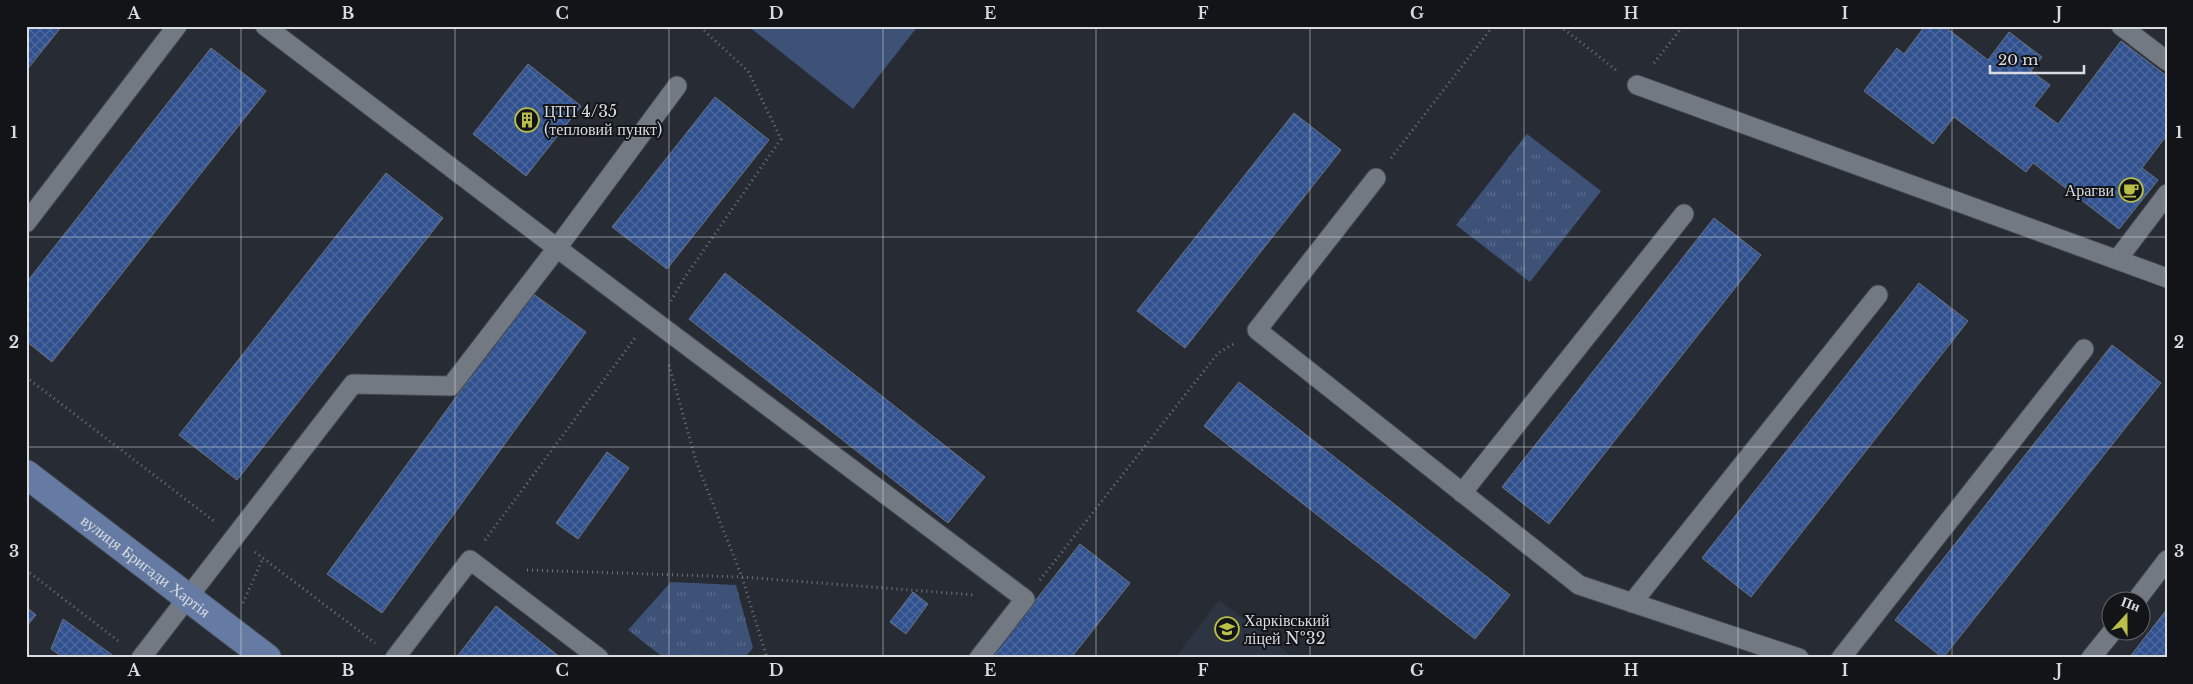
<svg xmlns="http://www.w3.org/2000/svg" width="2193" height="684" viewBox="0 0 2193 684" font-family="'Libre Baskerville',serif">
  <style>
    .built { fill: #2d3442 }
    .park { fill: url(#park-tufts) }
    .pitch { fill: #3e5277 }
    .building { fill: url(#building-cross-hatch); stroke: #6d727c }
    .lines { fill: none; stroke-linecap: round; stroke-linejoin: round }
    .lane-casing { stroke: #43484e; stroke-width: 21 }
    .secondary-casing { stroke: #43484e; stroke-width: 30 }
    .path { stroke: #70737a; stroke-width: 3; stroke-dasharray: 1 4; stroke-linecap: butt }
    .lane { stroke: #737983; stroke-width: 19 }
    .secondary { stroke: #667ba3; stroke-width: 28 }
    .grid { fill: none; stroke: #d8dbe0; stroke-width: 1; stroke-opacity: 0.55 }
    .labels { text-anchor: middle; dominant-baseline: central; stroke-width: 4; stroke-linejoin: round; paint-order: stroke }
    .poi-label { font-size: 16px; fill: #d8dbe0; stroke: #121418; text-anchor: start }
    .street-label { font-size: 16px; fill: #d8dbe0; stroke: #121418 }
    .neatline { fill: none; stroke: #d8dbe0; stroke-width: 2 }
    .grid-label { font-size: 16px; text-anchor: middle; font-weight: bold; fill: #d8dbe0 }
  </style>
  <defs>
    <pattern id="park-tufts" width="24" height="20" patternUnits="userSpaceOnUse" patternTransform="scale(1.25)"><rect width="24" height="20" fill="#3e5277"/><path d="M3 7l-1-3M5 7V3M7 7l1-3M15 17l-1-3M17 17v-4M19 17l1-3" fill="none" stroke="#596a8a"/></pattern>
    <pattern id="building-cross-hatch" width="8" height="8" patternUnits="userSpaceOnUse" patternTransform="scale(1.25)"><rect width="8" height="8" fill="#30508e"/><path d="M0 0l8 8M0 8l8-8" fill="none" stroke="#4d699e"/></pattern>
  </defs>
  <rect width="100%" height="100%" fill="#272b34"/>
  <path class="built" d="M1219,600L1294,658H1175Z"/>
  <path class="park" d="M1527,134L1601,191L1530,282L1456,225Z
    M671,582L736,585L753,648L744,658H664L628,630Z"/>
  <path class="pitch" d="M748,26H918L853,109Z"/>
  <path class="building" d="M26,26H62L26,71Z
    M1925,26H1944L1988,60L2009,32L2042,57L2031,71L2050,85L2034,106L2058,124L2121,41L2167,76V135L2142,168L2158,180L2119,229L2033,163L2026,172L1954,117L1933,144L1864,91L1897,48L1904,54Z
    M211,48L266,91L52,362L26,341V283Z
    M528,64L581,106L526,176L473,134Z
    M715,97L769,140L667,269L612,227Z
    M1294,113L1341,150L1185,348L1137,311Z
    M386,173L443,218L237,480L179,435Z
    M1714,218L1761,255L1549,524L1502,487Z
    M725,273L985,477L948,523L689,319Z
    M1919,283L1968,321L1751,597L1702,558Z
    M532,293L586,332L382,613L327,574Z
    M2112,345L2161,383L1943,658L1895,620Z
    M1239,382L1510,595L1475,639L1204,426Z
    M607,452L629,468L578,539L556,523Z
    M1080,544L1130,583L1071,658H990Z
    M913,592L928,604L906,634L890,622Z
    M496,606L561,658H456Z
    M26,607L36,615L26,627Z
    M2167,609V658H2129Z
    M63,619L115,657V658H64L51,649Z"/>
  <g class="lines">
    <g class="lane-casing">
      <path id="lane" d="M265,26L557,248L677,86
        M2121,26L2167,61
        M1637,85L2167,278
        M1376,178L1257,330L1579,585L1799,658
        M26,223L177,26
        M2117,260L2167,194
        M1462,493L1684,214
        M2135,602L2167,560
        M1632,603L1878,295
        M141,658L353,384L451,386L557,248L1025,599L979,658
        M395,658L470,560L599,658
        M1841,658L2084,349
        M2091,658L2112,632"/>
    </g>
    <g class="secondary-casing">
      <g id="secondary">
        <path id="s1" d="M26,474L267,658"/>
      </g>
    </g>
    <path class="path" d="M1560,26L1616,70
      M1654,63L1683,26
      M1391,158L1493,26
      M671,301L683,280L781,139L748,71L699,26
      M669,365L696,461L742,577L767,658
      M26,377L214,521
      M485,540L635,338
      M255,552L375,643
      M26,570L121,643
      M527,570L742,577L975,595
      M1040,580L1218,353L1235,343
      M243,603L263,558"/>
    <use href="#lane" class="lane"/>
    <use href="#secondary" class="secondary"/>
  </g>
  <path class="grid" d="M241,26V658M455,26V658M669,26V658M883,26V658M1096,26V658M1310,26V658M1524,26V658M1738,26V658M1952,26V658M26,237H2167M26,447H2167"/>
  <defs>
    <g id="building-ring" transform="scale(1.25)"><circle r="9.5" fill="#121418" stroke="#bac046" stroke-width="1.5"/><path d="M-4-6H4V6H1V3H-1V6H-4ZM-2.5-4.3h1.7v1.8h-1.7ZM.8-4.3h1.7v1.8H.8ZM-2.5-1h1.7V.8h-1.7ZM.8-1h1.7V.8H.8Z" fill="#bac046"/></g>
    <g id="cafe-ring" transform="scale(1.25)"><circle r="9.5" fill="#121418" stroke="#bac046" stroke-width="1.5"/><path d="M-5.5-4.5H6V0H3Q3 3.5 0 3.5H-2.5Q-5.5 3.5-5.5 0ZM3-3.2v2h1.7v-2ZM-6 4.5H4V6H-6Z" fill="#bac046"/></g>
    <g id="school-ring" transform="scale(1.25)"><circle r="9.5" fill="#121418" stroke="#bac046" stroke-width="1.5"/><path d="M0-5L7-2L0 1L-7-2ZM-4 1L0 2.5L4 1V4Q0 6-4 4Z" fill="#bac046"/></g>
  </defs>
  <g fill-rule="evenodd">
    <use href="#building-ring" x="527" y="120"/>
    <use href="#cafe-ring" x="2131" y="190"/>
    <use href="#school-ring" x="1227" y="629"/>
  </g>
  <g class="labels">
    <g class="poi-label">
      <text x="544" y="111">ЦТП 4/35<tspan x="544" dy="18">(тепловий пункт)</tspan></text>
      <text x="2114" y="190" text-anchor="end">Арагви</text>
      <text x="1244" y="620">Харківський<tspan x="1244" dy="18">ліцей №32</tspan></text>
    </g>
    <g class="street-label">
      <text stroke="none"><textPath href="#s1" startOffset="151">вулиця Бригади Хартія</textPath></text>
    </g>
  </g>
  <rect width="2193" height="684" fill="none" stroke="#121418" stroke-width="55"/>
  <g transform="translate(2126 616) rotate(21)"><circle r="24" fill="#121418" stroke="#616468"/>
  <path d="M0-4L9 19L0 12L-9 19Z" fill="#bac046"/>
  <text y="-8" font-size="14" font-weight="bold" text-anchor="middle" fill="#d8dbe0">Пн</text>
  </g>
  <path d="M1990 65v8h94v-8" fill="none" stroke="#d8dbe0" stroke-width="2.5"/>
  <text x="1998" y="65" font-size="15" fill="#d8dbe0" stroke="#121418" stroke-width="4" paint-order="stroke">20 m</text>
  <rect x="28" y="28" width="2138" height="628" class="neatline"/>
  <g class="grid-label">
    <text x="134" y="19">A</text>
    <text x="348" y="19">B</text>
    <text x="562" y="19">C</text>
    <text x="776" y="19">D</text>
    <text x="990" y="19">E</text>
    <text x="1203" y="19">F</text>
    <text x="1417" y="19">G</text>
    <text x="1631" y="19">H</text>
    <text x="1845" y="19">I</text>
    <text x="2059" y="19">J</text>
    <text x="14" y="138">1</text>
    <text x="2179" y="138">1</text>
    <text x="14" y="348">2</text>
    <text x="2179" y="348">2</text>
    <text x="14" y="557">3</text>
    <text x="2179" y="557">3</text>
    <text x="134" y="676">A</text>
    <text x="348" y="676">B</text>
    <text x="562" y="676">C</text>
    <text x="776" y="676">D</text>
    <text x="990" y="676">E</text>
    <text x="1203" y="676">F</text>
    <text x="1417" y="676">G</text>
    <text x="1631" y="676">H</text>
    <text x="1845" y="676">I</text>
    <text x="2059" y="676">J</text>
  </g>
</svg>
